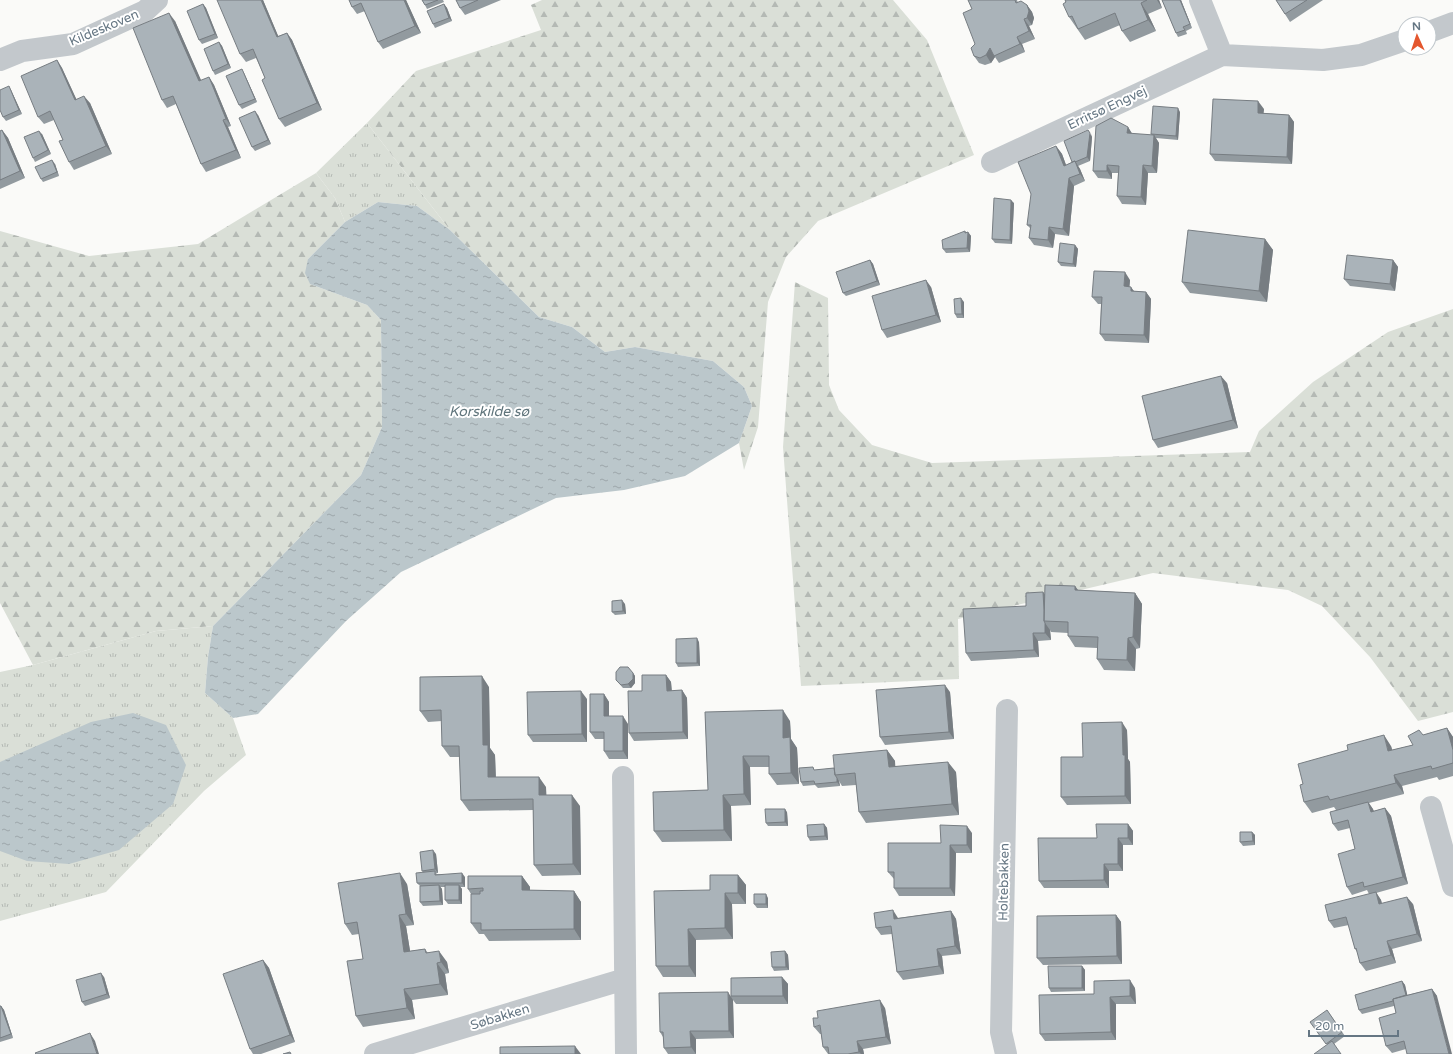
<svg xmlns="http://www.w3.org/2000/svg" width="1453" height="1054" viewBox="0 0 1453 1054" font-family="'Varela Round',sans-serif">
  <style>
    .grass { fill: url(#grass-tufts) }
    .forest { fill: url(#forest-firs) }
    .water { fill: url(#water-ripples) }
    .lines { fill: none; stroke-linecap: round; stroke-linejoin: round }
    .minor { stroke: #c3c8cc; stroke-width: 22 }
    .wall { fill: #929a9f }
    .shaded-wall { fill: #777d82 }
    .building { fill: #aab3b9; stroke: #777d82 }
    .labels { text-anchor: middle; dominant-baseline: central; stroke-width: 4; stroke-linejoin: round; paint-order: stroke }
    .street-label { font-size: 13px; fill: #657683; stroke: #fff }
    .water-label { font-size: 14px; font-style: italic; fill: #60757c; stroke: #fff }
  </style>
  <defs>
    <pattern id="grass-tufts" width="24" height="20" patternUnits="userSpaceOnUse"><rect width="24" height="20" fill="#dadfd7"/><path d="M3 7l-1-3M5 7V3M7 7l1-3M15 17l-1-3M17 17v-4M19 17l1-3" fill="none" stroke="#b4b9b4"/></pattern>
    <pattern id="forest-firs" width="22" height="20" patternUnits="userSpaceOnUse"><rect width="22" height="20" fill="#dadfd7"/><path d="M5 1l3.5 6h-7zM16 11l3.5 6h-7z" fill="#b4b9b4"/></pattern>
    <pattern id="water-ripples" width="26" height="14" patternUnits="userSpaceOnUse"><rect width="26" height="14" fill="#bbc7cb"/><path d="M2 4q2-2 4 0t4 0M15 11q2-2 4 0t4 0" fill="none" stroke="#9ca6aa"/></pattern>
  </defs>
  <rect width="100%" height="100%" fill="#fafaf8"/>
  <path class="grass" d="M367,123L450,230L417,206L378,202L345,222L335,198L316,173Z
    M213,626L208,657L205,693L233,718L246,755L204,791L106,892L0,921V672L33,665L156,631Z"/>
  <path class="forest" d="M542,0H893L927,40L974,155L818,221L786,257L768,302L758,427L744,470L739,443L752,406L744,387L713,361L635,347L605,352L572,327L539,317L450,230L367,123L416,71L541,30L531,5Z
    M316,173L335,198L345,222L308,259L310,284L367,305L381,320L382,427L361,475L213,626L156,631L33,665L0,603V231L89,256L198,244Z
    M795,282L828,298L829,385L839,410L872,445L932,463L1250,452L1259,431L1313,382L1388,332L1453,309V712L1418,721L1370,657L1322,606L1288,590L1153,573L958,619L959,679L801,686L783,447Z"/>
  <path class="water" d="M378,202L417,206L450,230L539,317L572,327L605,352L635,347L713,361L744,387L752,406L739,443L685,476L624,490L556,498L401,572L346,621L258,714L233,718L205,693L208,657L213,626L361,475L382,427L381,320L367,305L310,284L305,273L308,259L345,222Z
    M133,713L166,725L186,765L173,804L119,850L69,864L27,861L0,851V762L91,722Z"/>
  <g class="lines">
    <path class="minor" d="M1200,0L1222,55
      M1429,32L1453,23
      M0,60L22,51L73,44L145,11L157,0
      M992,162L1222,55L1323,60L1361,55L1405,40
      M623,777L626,1054
      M1431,807L1453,886
      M375,1054L625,979
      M1006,1054L1001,1032L1007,710"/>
  </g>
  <path class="wall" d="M263,0L278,36L287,33L292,40L322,110L285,127L279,119L265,78L256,58L246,62L240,54Z
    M349,0H406L421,33L383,49L378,42L365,11L357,14L352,7Z
    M422,0H443L444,2L427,9L425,5Z
    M456,0H501L465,15L460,8Z
    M968,0H1017L1018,3L1027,5L1032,12L1034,18L1032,25L1029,26L1035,39L1022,44L1025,52L999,63L995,57L991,63L985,65L979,63L974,56L975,44L972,9Z
    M1065,0H1159L1162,8L1148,14L1156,31L1130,42L1122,31L1120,25L1085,40L1069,17Z
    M1162,0H1181L1192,28L1186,31L1187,34L1178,37L1176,33Z
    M1276,0H1323L1290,22Z
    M203,4L206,8L218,38L202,44L199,40Z
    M444,4L447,8L452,21L435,28L433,24Z
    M175,21L201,81L209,77L214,85L231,126L228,127L241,158L206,172L201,164L176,104L167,108L162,100Z
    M219,42L222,46L231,68L215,75L213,71Z
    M57,60L62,68L76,99L90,103L112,154L74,170L69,162L63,140L54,120L44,124L38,117Z
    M244,73L257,102L242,109L239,105Z
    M11,90L22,114L6,121L3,117Z
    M1264,109L1263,113L1289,115L1294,122L1292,164L1215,161L1210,154Z
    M1180,112L1178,140L1156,138L1159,143L1157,173H1148L1146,205L1122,204L1117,196L1118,173H1112V179L1098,178L1093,171L1128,127L1132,134L1152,135L1151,134Z
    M258,115L271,144L255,151L252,147Z
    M2,130L8,138L25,178L0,189V131Z
    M42,134L51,154L35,162L33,158Z
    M1091,134L1092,137L1090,161L1078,166L1080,169L1085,181L1074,186L1069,236L1055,234L1053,248L1034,245L1029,238L1030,228L1027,225L1056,146L1062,154L1066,165L1072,162Z
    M55,164L59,176L43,182L41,179Z
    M1014,203L1012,244L995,243L992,239Z
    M968,232L971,236L970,252L946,253L943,249Z
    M1265,239L1273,250L1267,302L1190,293L1182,282Z
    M1075,245L1078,249L1076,267L1061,266L1058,262Z
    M870,260L873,264L880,285L846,296L843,293Z
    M1393,260L1398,267L1395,291L1350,286L1344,279Z
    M1130,280L1129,287L1134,291L1146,292L1151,299L1149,343L1105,341L1100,334L1101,304H1098L1092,297Z
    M931,287L941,322L887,338L882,330Z
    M964,302V318H957L955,314Z
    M1227,383L1238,428L1158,448L1153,440Z
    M1075,586L1078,590L1135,593L1142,604L1140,648L1136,649L1135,671L1104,670L1097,659V648L1075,647L1068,636V633L1051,632L1050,630L1051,640L1038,641L1039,657L971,661L966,653L1043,592L1045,595Z
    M625,604L626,614L615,615L612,612Z
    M699,642L700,666L678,667L676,663Z
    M633,673L635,676V683L631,688H623L616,680Z
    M666,675L671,682L672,691L682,690L687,698L688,739L634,741L629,733L642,691Z
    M489,687L490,748L495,755L496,777L546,787V795L580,806L581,875L542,876L534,865L533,810L469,811L461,800L460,757H450L442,746V721L428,722L420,711Z
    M950,692L954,739L885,745L880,737Z
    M604,694L609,702V716L628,724V759H609L604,751V739H595L590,732Z
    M587,699V742H533L528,735Z
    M705,712L790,721L791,739L797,748L799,784L777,785L769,774V767H750L751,805L731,806L732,841L662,842L654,831L708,790Z
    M1447,728L1453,737V776L1439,780L1437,777L1402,786L1404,794L1369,803L1374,811L1385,808L1391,816L1408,884L1376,893L1381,900L1382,904H1413L1422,941L1392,949L1396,963L1366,971L1360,963L1358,953L1355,949L1349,925L1334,928L1329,921L1369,894L1367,890L1352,895L1347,887L1355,849L1350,828L1338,831L1333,824L1336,810L1334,807L1312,813L1304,802L1391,746L1392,750L1413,745L1423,735Z
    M1127,730L1128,759L1130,762L1131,804L1067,805L1061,797L1083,757Z
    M887,750L895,761V766L956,772L959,815L866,823L859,812L856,785L842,786L839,781L840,786L818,788L815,785L803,786L801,782L816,770L834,768Z
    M787,812L788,826H768L766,823Z
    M824,824L827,828L828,840L810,841L808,837Z
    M1128,824L1133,831V845H1123V871H1109V888H1044L1039,881L1097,838Z
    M1252,832L1255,835V845L1243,846L1240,842Z
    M972,833V853H956L955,896H899L894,888V879L888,872L941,843Z
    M436,854L438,873H436L437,874L465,877V887H460L462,889V904H448L445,900V887H440L442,889L443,905L423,906L420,902V886L417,883L423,872L422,871Z
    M738,875L746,885V904H732L733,939L696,940V977H663L656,966L710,890Z
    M522,876L530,887V890L574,891L581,902V940L489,941L484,934H479L471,923V894L468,889Z
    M407,884L414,925L406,926L410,951L425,949L428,953L447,962L449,973L445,974L448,995L412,1000L415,1019L363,1027L356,1016L363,959L359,934L352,935L345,924Z
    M768,898V908H757L754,904Z
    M951,911L956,919L961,954L942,956L944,974L903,980L897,972L892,934L881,935L876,928L898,918Z
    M1116,915L1121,922L1122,964L1043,965L1037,958Z
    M785,951L788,955L789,970L774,971L772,967Z
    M263,960L269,968L295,1042L261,1054H253L250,1049Z
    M1082,966L1085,970V991L1051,992L1049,988Z
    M104,977L110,998L85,1006L82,1002Z
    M782,977L788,984V1004H736L733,1000L734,1038L696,1039V1054H668L664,1048L663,1037L660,1032L731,996Z
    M1402,981L1405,985L1407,995L1432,989L1437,996L1406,1049L1392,1053L1386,1046L1396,1013L1394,1006L1362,1014L1359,1010Z
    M1135,988L1136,1004H1116V1040L1045,1041L1040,1034L1094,994Z
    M0,1006H1L4,1010L13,1038L0,1042Z
    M885,1008L891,1044L863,1049L864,1054H828L823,1047L821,1034H820L814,1027Z
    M1327,1010L1345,1036L1334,1044L1327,1045Z"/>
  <path class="shaded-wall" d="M261,0H263L282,45L277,37Z
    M404,0H406L421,33L415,26Z
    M1157,0H1159L1162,8Z
    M1180,0H1181L1192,28L1190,24Z
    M1141,3L1148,14L1156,31L1148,20Z
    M203,4L206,8L218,38L215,34Z
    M444,4L447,8L452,21L449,18Z
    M1027,5L1032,12L1034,18L1032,25L1027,18Z
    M169,13L175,21L205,89L199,81Z
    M1024,19L1029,26L1035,39L1029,31Z
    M287,33L292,40L322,110L317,103Z
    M1017,37L1022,44L1025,52L1020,44Z
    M219,42L222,46L231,68L228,64Z
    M990,48L995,57L991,63L986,55Z
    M57,60L62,68L80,107L75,100Z
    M242,69L244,73L257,102L255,99Z
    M209,77L214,85L231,126L226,119Z
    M9,86L11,90L22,114L19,110Z
    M84,96L90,103L112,154L106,146Z
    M1258,101L1264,109L1263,120L1258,113Z
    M1178,108L1180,112L1178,140L1176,136Z
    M255,111L258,115L271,144L268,140Z
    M1289,115L1294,122L1292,164L1287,157Z
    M223,120L228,127L241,158L236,150Z
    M1128,127L1133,135L1127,133Z
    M2,130L8,138L25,178L20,171Z
    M1088,130L1092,137L1090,161L1087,157Z
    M39,131L42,134L51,154L48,150Z
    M1154,135L1159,143L1157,173L1152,166Z
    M1056,146L1062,154L1069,173L1064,166Z
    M52,160L55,164L59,176L57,172Z
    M1075,161L1080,169L1085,181L1080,174Z
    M1107,165L1112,173V179L1107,171Z
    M1143,165L1148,173L1146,205L1141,197Z
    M1069,178L1074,186L1069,236L1063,229Z
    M1011,200L1014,203L1012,244L1010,240Z
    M1049,227L1055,234L1053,248L1048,240Z
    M965,231L968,235V232L971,236L970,252L967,248Z
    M1265,239L1273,250L1267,302L1259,291Z
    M1075,245L1078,249L1076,267L1073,264Z
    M870,260L873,264L880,285L877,281Z
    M1393,260L1398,267L1395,291L1390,284Z
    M1125,272L1130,280L1129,294L1124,286Z
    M926,280L931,287L941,322L936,315Z
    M1131,287L1136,294L1131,291Z
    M1146,292L1151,299L1149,343L1144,335Z
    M961,298L964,302V318L962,314Z
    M1221,376L1227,383L1238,428L1233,420Z
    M1075,586L1082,596L1075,590Z
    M1043,592L1049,600L1045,621Z
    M1135,593L1142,604L1140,648L1133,637Z
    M622,600L625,604L626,614L623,611Z
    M1045,623L1050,630L1051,640L1045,633Z
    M1033,633L1038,641L1039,657L1034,650Z
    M697,638L699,642L700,666L697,663Z
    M1128,638L1136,649L1135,671L1127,660Z
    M633,673L635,676V683L631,688L628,684Z
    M666,675L671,682L672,698L667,691Z
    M482,676L489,687L490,748L495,755L496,788L488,777L483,745Z
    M945,685L950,692L954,739L949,732Z
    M682,690L687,698L688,739L683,732Z
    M581,691L587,699V742L582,734Z
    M604,694L609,702V724L604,716Z
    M783,710L790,721L791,739L797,748L799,784L791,773L783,738Z
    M623,716L628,724V759L623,751Z
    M1122,722L1127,730L1128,759L1130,762L1131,804L1125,796L1123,755Z
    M1447,728L1453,737V750Z
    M1384,735L1391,746L1396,762L1388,751Z
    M887,750L895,761L896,778L889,767Z
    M743,756L750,767L751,805L744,794Z
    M948,762L956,772L959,815L952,804Z
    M1394,775L1402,786L1404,794L1396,783Z
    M539,777L546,787L547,806L539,795Z
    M837,778L839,781L840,786L837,782Z
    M572,795L580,806L581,875L573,864Z
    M723,795L731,806L732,841L724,830Z
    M1368,802L1373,809L1376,819L1371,812Z
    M1385,808L1391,816L1408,884L1403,877Z
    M785,809L787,812L788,826L785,822Z
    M824,824L827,828L828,840L825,836Z
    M1128,824L1133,831V845L1128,838Z
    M967,826L972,833V853L967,845Z
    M1252,832L1255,835V845L1253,841Z
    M1118,838L1123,845V871L1118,864Z
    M950,845L956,853L955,896L950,888Z
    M433,850L436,854L438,873L435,869Z
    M1104,864L1109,871V888L1104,880Z
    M400,873L407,884L414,925L406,914Z
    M462,873L465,877V887L462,883Z
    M738,875L746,885V904L738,893Z
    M522,876L530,887V901L522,890Z
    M439,885L442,889L443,905L440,901Z
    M459,885L462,889V904L459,900Z
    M574,891L581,902V940L574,929Z
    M1376,892L1381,900L1384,912L1379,904Z
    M725,893L732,904L733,939L725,928Z
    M766,894L768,898V908L766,904Z
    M1407,897L1413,904L1422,941L1417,934Z
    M893,910L898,918L899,926L894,919Z
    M951,911L956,919L961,954L955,946Z
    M399,915L406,926L412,963L404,952Z
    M1116,915L1121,922L1122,964L1117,956Z
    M688,929L696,940V977L689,966Z
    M1387,941L1392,949L1396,963L1391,955Z
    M937,949L942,956L944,974L939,966Z
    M439,951L447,962L449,973L441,962Z
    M785,951L788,955L789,970L786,967Z
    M263,960L269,968L295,1042L290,1035Z
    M437,963L445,974L448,995L440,984Z
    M1082,966L1085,970V991L1082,988Z
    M101,973L104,977L110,998L107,994Z
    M782,977L788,984V1004L783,996Z
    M1130,980L1135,988L1136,1004L1130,996Z
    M1402,981L1405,985L1409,1002L1406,998Z
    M404,989L412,1000L415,1019L407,1008Z
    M1432,989L1437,996L1452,1054H1449Z
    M728,992L733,1000L734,1038L729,1031Z
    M1110,997L1116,1004V1040L1111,1032Z
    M880,1000L885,1008L891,1044L886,1037Z
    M1,1006L4,1010L13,1038L11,1034Z
    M690,1031L696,1039V1054L691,1047Z
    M90,1033L95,1041L99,1054H97Z
    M857,1041L863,1049L864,1054H861L859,1052Z
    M575,1046L581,1054H575Z"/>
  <path class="building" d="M217,0H261L277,37L287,33L317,103L279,119L262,80L265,78L253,49L240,54Z
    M349,0H404L415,26L378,42L361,3L352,7Z
    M422,0H438L425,5Z
    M456,0H478L460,8Z
    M968,0H1015L1016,3L1021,1L1027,5L1029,11L1027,18L1024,19L1029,31L1017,37L1020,44L994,56L990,48L986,55L980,58L974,56L971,48L975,44L963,13L972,9Z
    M1065,0H1147L1141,3L1148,20L1122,31L1115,13L1078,29L1072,16L1069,17L1063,4L1066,2Z
    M1162,0H1180L1190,24L1183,27L1185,30L1176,33Z
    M1276,0H1307L1285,14Z
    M203,4L215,34L199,40L187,11Z
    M444,4L449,18L433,24L427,11Z
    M169,13L199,81L209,77L226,119L223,120L236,150L201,164L173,96L162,100L133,28Z
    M219,42L228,64L213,71L204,49Z
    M57,60L75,100L84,96L106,146L69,162L59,141L63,140L50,111L38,117L21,76Z
    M242,69L255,99L239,105L226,76Z
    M9,86L19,110L3,117L0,110V90Z
    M1213,99L1258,101V113L1289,115L1287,157L1210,154Z
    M1153,106L1178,108L1176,136L1151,134Z
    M255,111L268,140L252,147L239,118Z
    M1111,118L1128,127L1127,133L1154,135L1152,166L1143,165L1141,197L1117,196L1119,166L1107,165V171H1093L1096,126Z
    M2,130L20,171L0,180V131Z
    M1088,130L1090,133L1087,157L1075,162V161L1072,162L1064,141Z
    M39,131L48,150L33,158L24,137Z
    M1056,146L1064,166L1075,161L1080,174L1069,178L1063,229L1049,227L1048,240L1029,238L1031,225H1027L1031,194L1018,162Z
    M52,160L57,172L41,179L35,167Z
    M994,198L1011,200L1010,240L992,239Z
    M1188,230L1265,239L1259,291L1182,282Z
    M965,231V233L968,232L967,248L943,249L942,240Z
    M1060,243L1075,245L1073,264L1058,262Z
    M1347,255L1393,260L1390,284L1344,279Z
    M870,260L877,281L843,293L836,272Z
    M1094,271L1125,272L1124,286L1131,287V291L1146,292L1144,335L1100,334L1102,297H1092Z
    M926,280L936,315L882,330L872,296Z
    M961,298L962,314H955L954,299Z
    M1221,376L1233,420L1153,440L1142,396Z
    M1045,585L1075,586V590L1135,593L1133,637L1128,638L1127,660L1097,659L1098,637L1068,636V622L1044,621Z
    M1043,592L1044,610V621L1045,623V633H1033L1034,650L966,653L963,609L1026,606V593Z
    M622,600L623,611L612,612V601Z
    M697,638V663H676V639Z
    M620,667H628L633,673V679L628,684L621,685L616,680V672Z
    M642,675H666L667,691L682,690L683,732L629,733L628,691H642Z
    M482,676L483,745H488V777H539V795H572L573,864L534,865L533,799L461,800L459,746H442L441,710L420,711V677Z
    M945,685L949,732L880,737L876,690Z
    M581,691L582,734L528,735L527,692Z
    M590,694H604V716H623V751H604V732H590Z
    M783,710V738L790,737L791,773L769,774V756H743L744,794L723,795L724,830L654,831L653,792L708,790L705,712Z
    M1122,722L1123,755H1125V796L1061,797V757H1083L1082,723Z
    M1447,728L1453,750V763L1432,769L1431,766L1394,775L1396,783L1330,800L1328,796L1304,802L1300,785L1303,784L1298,764L1348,750L1347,745L1384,735L1388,751L1413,745L1408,736L1419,730L1423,735Z
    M887,750L889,767L948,762L952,804L859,812L855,773L835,775L833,755Z
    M813,767L814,770L834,768L835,775L837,778V782L815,784L814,781L801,782L799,768Z
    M1368,802L1371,812L1385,808L1403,877L1364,887L1363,882L1347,887L1338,854L1355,849L1348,820L1333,824L1330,812Z
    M765,809H785V822L766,823Z
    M824,824L825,836L808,837L807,825Z
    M1096,824H1128V838H1118V864H1104V880L1039,881L1038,838H1097Z
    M940,825L967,826V845H950V888H894V872H888V843H941Z
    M1240,832H1252L1253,841L1240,842Z
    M433,850L435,869L422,871L420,852Z
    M435,871V875L462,873V883H417L416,873Z
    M400,873L406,914L399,915L404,952L425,949L426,953L439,951L441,962L437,963L440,984L404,989L407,1008L356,1016L347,961L363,959L357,922L345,924L338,883Z
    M710,875H738V893H725V928L688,929L689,966H656L654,891L710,890Z
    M468,876H522V890L574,891V929L481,930V923H471V894H480V891H483V888L468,889Z
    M439,885L440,901L420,902V886Z
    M445,885H459V900H445Z
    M1376,892L1379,904L1407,897L1417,934L1387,941L1391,955L1360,963L1356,948L1355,949L1346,917L1329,921L1325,905Z
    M754,894H766V904H754Z
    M893,910L894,919L951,911L955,946L937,949L939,966L897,972L891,926L876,928L874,913Z
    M1116,915L1117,956L1037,958V916Z
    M785,951L786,967H772L771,952Z
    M263,960L290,1035L250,1049L223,974Z
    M1048,966H1082V988H1049Z
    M101,973L107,994L82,1002L76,980Z
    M782,977L783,996H731V978Z
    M1130,980V996L1110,997L1111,1032L1040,1034L1039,995L1094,994V981Z
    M1402,981L1406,995L1393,999V1001L1359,1010L1355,995Z
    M1432,989L1449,1054H1407L1404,1041L1386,1046L1379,1018L1396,1013L1393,999Z
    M728,992L729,1031H690L691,1047L664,1048L663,1032H660L659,993Z
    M880,1000L886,1037L857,1041L859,1052L848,1054H829L828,1047H823L820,1025L814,1027L813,1018H818L817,1011Z
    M0,1006H1L11,1034L0,1038Z
    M1327,1010L1342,1032L1326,1044L1310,1022Z
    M90,1033L97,1054H36L35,1053Z
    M1332,1041L1341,1054H1314Z
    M575,1046V1054H500V1047Z
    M290,1052L291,1054H283Z"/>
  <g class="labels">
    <g class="street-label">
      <text transform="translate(104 28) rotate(-23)">Kildeskoven</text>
      <text transform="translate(1107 108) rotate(-25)">Erritsø Engvej</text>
      <text transform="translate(1004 882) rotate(-89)">Holtebakken</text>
      <text transform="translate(500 1017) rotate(-17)">Søbakken</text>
    </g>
    <g class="water-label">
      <text x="489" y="411">Korskilde sø</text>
    </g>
  </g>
  <g transform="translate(1417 36) rotate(357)"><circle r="19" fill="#ffffff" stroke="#c1c8cd"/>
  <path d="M0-3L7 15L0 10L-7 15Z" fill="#e4572e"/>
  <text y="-6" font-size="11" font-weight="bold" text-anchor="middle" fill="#657683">N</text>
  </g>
  <path d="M1309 1030v6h89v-6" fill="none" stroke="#657683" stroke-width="2"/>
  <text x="1315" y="1030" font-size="12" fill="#657683" stroke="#ffffff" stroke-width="3" paint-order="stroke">20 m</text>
</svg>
